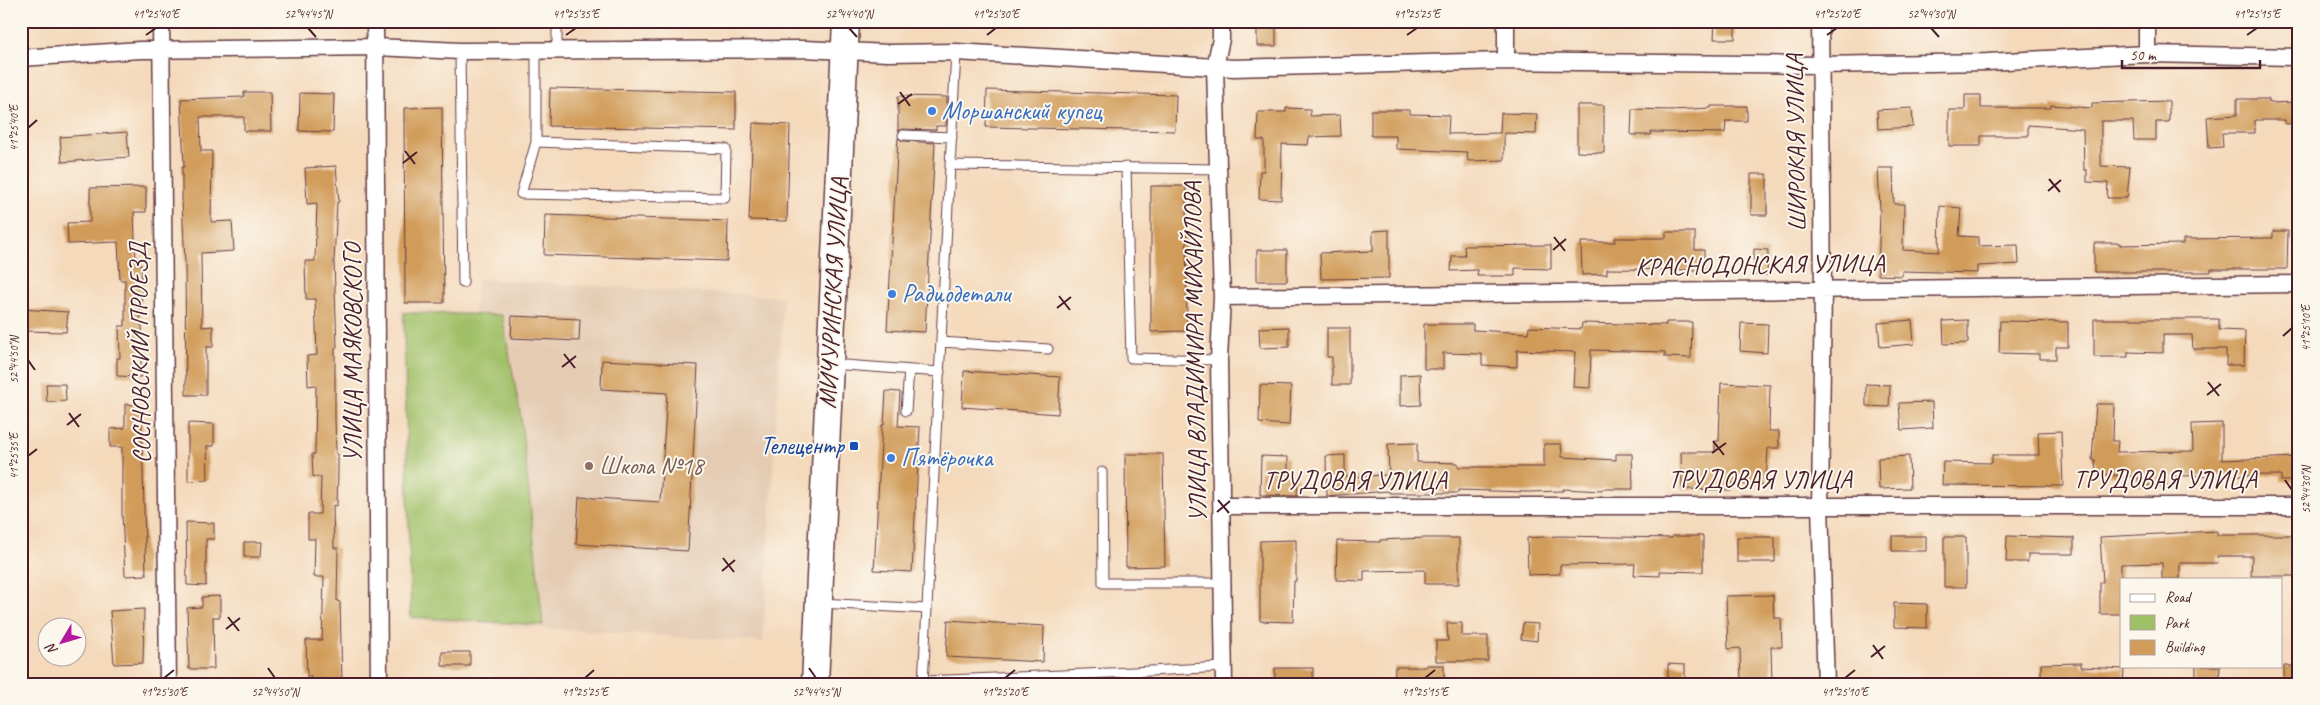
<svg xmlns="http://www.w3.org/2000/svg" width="2320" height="705" viewBox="0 0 2320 705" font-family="Caveat,sans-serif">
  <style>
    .built { fill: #e4cbb2 }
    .green { fill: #a0c068; stroke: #75704a }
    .building { fill: #d19c5a }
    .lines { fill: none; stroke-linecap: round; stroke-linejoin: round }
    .service-casing { stroke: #643b41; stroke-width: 11 }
    .minor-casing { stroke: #643b41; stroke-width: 19 }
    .primary-casing { stroke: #643b41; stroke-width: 29 }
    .service { stroke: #fff; stroke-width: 9 }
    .minor { stroke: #fff; stroke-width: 16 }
    .primary { stroke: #fff; stroke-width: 26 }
    .ticks { fill: none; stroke: #4a1f2b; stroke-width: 2 }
    .shop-dot { fill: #3f7fe0; stroke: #fbf7ec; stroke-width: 2 }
    .transit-dot { fill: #1a4fb4; stroke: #fbf7ec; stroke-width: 2 }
    .education-dot { fill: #8d6e63; stroke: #fbf7ec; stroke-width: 2 }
    .labels { text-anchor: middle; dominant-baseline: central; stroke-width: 4; stroke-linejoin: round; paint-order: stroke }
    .shop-label { font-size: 25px; fill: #366cbe; stroke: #fbf7ec; text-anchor: start }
    .street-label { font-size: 25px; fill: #4a1f2b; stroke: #fbf7ec }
    .transit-label { font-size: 25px; fill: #164399; stroke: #fbf7ec; text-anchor: end }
    .education-label { font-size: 25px; fill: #785e54; stroke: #fbf7ec; text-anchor: start }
    .neatline { fill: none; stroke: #4a1f2b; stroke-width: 2 }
    .ticks-label { font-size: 12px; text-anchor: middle; fill: #4a1f2b }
  </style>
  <rect width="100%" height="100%" fill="#fbf7ec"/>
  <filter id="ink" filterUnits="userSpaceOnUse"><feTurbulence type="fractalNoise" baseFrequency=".02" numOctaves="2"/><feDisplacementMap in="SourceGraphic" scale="10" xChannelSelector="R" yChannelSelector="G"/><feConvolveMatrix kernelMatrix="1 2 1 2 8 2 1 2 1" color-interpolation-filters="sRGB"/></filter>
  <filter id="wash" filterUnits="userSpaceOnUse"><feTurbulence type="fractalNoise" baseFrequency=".0096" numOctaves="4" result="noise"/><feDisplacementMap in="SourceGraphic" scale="20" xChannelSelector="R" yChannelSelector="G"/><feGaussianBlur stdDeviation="1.12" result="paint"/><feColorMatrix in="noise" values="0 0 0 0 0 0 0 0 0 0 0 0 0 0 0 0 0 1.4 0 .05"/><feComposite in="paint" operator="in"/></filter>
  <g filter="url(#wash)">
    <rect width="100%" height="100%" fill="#f4d9bb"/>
    <path class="built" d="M477,279L783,297L763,642L409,620L401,310L474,312Z"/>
    <path class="green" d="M404,313L502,315L521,418L543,625L411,617Z"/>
    <g id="blocks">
      <path class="building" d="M1257,21H1276V46H1257Z
        M1715,21H1735V39H1714Z
        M550,88L736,92V130L549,126Z
        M987,90L1176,95L1175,131L986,127Z
        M244,92H270L271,131H244V117H200L201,151H212L211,222L232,221L234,251L201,253L202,327L213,326V347H206V395H186L185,263L182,202V167H184L181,99L244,97Z
        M300,93L334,94L333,132L299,131Z
        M1965,95H1981V108H2051V105L2092,108V103L2169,101V122H2156V140H2134L2133,121H2101V166L2130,167L2127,198H2107L2108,183L2087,182V170H2084L2083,129L2028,125V136H1981V146H1949V110H1965Z
        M898,96L947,97L946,126H936V130L903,129L898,131Z
        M2237,99H2269V103L2299,102V123L2285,124V120H2255V133H2222L2223,147L2209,148L2207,117L2237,115Z
        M1577,105H1604V153L1577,152Z
        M1711,106H1747V121H1726L1725,133L1651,132V135H1631L1632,109L1671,110L1711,108Z
        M442,107L444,303H405L404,108Z
        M1286,108L1310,109V116L1340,115L1341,136L1309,137L1308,145L1282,144L1281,200L1259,199L1260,171H1264V140H1257L1258,112H1286Z
        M1912,108L1913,127L1878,129L1877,110Z
        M1371,110H1410V114L1449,115L1448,134L1500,133L1501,113L1537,114L1536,134L1504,133V160L1468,161L1467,152L1396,149V136H1371Z
        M753,123L790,125L787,221L749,220Z
        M127,132L129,157L62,162L60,137Z
        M898,138L903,141L935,143L925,332L887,330Z
        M336,166L339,202H337L334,262L337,348H335V417L336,454H338V472L337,506L333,505L334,548H338L337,601L340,602L342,684H310L311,676L307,677L306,640H322L324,577H314L315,539H308V514H320L321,477H313L312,454H315L316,385L308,386L307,356L317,355L315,299H306L305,261H315L317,203L307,204L305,168Z
        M1878,168H1893L1894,204H1904L1903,250L1939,252L1940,206L1961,208L1959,236L1978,237V246L2018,245L2019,264L1977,266V273L1902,271V276L1878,275L1880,211Z
        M1751,174H1767V215H1751Z
        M1151,186H1186L1187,331L1151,332Z
        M146,187V212H134L136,264H141L142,279L140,325H142L143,351H141V377L117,376V358H120L119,326H125V280H120L118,242L68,244L67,223L90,222V188Z
        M545,215L728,221L727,261L544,255Z
        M1389,230V278L1321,279L1320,253L1373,251V231Z
        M2273,231H2288L2287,269H2211V272H2094V243H2120V245L2183,244V239L2273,238Z
        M1666,232H1695V250H1704V270L1607,269V274L1582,275L1581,242H1615V238H1666Z
        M1551,245V269L1515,268V276H1477L1478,270L1451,271L1452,256H1465L1464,246Z
        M1754,249L1768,250L1767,275H1753Z
        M1257,250H1287V281H1257Z
        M21,309L68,312L66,332L21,331Z
        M512,316L580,319L579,341L511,338Z
        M2094,319H2219V330L2245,331L2244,365H2226V349H2193L2192,335H2163V353L2128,352V357H2094Z
        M1912,320L1914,344L1880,347L1878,323Z
        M1968,320V343L1944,344L1943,321Z
        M2000,321L2068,322V347H2056V359H2039V354L1999,353Z
        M1666,322H1692L1691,358L1665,357V352L1591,350L1590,388L1573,387L1575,352L1517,350V367L1482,365V354L1443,353V369H1424V324H1473V330L1528,333L1529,327L1581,329L1582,323L1666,325Z
        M1741,323L1768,324L1767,353L1740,351Z
        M1289,327V347L1260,348L1259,328Z
        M1327,328H1350V385H1332V357H1327Z
        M602,360L698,365L688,551L576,544L579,497L660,502L667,393L601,389Z
        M964,371L1060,377L1058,414L962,407Z
        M1420,374L1421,405L1400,406V375Z
        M1721,383L1770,385L1769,431H1779V448H1768L1766,485L1732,483V490L1682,489L1681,452H1715V441H1719Z
        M46,384H65L66,401L47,402Z
        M1866,384L1890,385L1889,407L1866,406Z
        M1260,385L1291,386L1289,425L1259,423Z
        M886,391L900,392L898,426L920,427L912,572L874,570L882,425H884Z
        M1932,402L1933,428L1901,430L1899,403Z
        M125,404L141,405L146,575L125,576L122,513V447H110V429L125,428Z
        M2096,404H2114L2113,441H2118L2117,452L2193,451L2192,424L2222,423V460L2299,457V481H2281V475L2174,476V486H2138V477L2096,474L2095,460H2092Z
        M188,423L214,424V446H207L208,480L188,481Z
        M2061,431L2063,486L1942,485L1943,462L1992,463V455H2039L2038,432Z
        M1417,443V462L1458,463V467H1544V444H1561L1562,457L1616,460V454H1632L1633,489H1602V491L1563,489V491L1528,492L1458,490V493H1389V491L1327,496L1326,456L1345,455V477L1389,475L1388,444Z
        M1125,454H1163L1165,566L1126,567Z
        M1261,456L1288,457V478H1298L1297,496L1260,495Z
        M1909,456L1910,488L1879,489L1878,458Z
        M186,522L214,523V539H206V586L187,585Z
        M2217,531V535H2299V576H2251L2252,556H2217L2218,563H2180V579H2162V563L2121,564V614H2100V582H2103L2100,537Z
        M1559,536L1672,538V536H1703V572L1660,571V576L1634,575L1635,564L1560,565V574L1528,575L1527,538Z
        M1892,536H1926V551H1892Z
        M2007,536L2074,538V554H2028V562H2006Z
        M1737,537H1775V562H1737Z
        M1944,537H1966V587H1944Z
        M1425,538H1459V584H1425V570L1364,571V581L1336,580L1337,541L1380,542V540Z
        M1296,540V581H1294L1293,622L1260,621V541Z
        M244,542H262L261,557H244Z
        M1773,595L1774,618H1781L1782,647H1771L1772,684H1741L1740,648L1728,649L1726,596Z
        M220,596V617H213L214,669H189L187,608L202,607V597Z
        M1894,603L1927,604V628L1894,627Z
        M144,609L143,663L114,664L110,611Z
        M948,620L1044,626L1043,662L946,657Z
        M1447,623H1462V636H1488V661H1436V641H1448Z
        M1523,623L1538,624L1537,641L1521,639Z
        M442,652H470V666H442Z
        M2081,663V667L2124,669L2123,684H2041V664Z
        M1668,664L1685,665V684H1668Z
        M1426,665H1444V684H1394L1395,667H1426Z
        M2196,666H2220L2219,684H2196Z
        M2284,666H2299V684H2284Z
        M1275,668H1313V684H1275Z"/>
    </g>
  </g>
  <g filter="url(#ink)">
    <use href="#blocks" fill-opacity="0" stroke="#643b41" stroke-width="1"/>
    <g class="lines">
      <g class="service-casing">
        <path id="service" d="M536,49V142L726,149L725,198L521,194L536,142
          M557,49V21
          M460,51L463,283
          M903,135L952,137
          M950,165L1218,169
          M1126,167L1131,358L1219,360
          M941,342L1048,349
          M831,364L940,372
          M906,411L909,370
          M1102,472L1103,583H1222
          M821,603L927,609
          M924,681L1132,672
          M923,684L956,52
          M1132,684V672L1223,667"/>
      </g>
      <g class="minor-casing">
        <path id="minor" d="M161,21L168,684
          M375,21L379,684
          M1221,21V39L1215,67L1222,297L1219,360L1224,684
          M1506,21V61
          M1820,21L1823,289L1820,507L1826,684
          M2147,21V54
          M21,58L140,50L376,47L460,51L804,49L888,53L956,52L1234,68L1506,61L1820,65L1987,62L2147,54L2299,57
          M1222,297L2299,284
          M1222,506H2299"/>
      </g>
      <g class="primary-casing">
        <path id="primary" d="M815,684L846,21"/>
      </g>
      <use href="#service" class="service"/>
      <use href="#minor" class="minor"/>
      <use href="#primary" class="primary"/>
    </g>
  </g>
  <path class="ticks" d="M308,28L316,37M849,28L857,37M1931,28L1939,37M146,35L156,28M566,35L576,28M987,35L996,28M1407,35L1417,28M1827,35L1837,28M2247,35L2257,28M900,92L910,106M898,104L912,94M28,128L37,120M405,151L415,164M403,163L417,152M2049,179L2060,192M2048,191L2061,180M1554,237L1565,251M1553,250L1566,239M1059,296L1070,310M1057,308L1071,297M2283,336L2292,328M564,354L575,368M28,360L35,370M562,367L576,356M2208,382L2219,396M2207,395L2221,384M69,413L79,427M67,425L81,414M1713,441L1724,455M1712,453L1726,443M28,456L37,449M2285,480L2292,490M1218,500L1229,513M1217,512L1230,501M723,558L734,572M722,571L735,560M228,617L239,631M226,629L240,618M1873,645L1883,659M1871,657L1885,646M268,668L275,678M809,668L816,678M164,678L174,670M585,678L594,670M1005,678L1015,670M1425,678L1435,670M1845,678L1855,670"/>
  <g class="shop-dot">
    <circle cx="932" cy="111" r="5"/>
    <circle cx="892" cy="294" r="5"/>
    <circle cx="891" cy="458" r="5"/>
  </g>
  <rect class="transit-dot" x="849" y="441" width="10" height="10" rx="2.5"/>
  <circle class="education-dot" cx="589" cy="466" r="5"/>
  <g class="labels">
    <g class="shop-label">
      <text x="942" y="111">Моршанский купец</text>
      <text x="902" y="294">Радиодетали</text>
      <text x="901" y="458">Пятёрочка</text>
    </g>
    <g class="street-label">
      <text transform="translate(1796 143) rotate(-91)">ШИРОКАЯ УЛИЦА</text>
      <text transform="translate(1760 265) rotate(-1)">КРАСНОДОНСКАЯ УЛИЦА</text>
      <text transform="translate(833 293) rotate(-87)">МИЧУРИНСКАЯ УЛИЦА</text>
      <text transform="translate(1195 352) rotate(-91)">УЛИЦА ВЛАДИМИРА МИХАЙЛОВА</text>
      <text transform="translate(140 353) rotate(-91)">СОСНОВСКИЙ ПРОЕЗД</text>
      <text transform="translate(353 353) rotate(-90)">УЛИЦА МАЯКОВСКОГО</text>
      <text x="1760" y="480">ТРУДОВАЯ УЛИЦА</text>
      <text x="2165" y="480">ТРУДОВАЯ УЛИЦА</text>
      <text x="1355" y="481">ТРУДОВАЯ УЛИЦА</text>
    </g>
    <g class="transit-label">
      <text x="844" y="446">Телецентр</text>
    </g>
    <g class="education-label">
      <text x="599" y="466">Школа №18</text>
    </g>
  </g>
  <rect width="2320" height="705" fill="none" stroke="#fbf7ec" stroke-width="55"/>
  <rect x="2120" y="578" width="162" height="90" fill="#fbf7ec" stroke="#b4a19f"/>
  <rect x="2130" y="594" width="25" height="8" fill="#ffffff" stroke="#b4a19f"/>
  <text x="2165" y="602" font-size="15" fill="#4a1f2b">Road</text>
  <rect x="2130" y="615" width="25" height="15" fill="#a0c068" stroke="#b4a19f"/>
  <text x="2165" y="628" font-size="15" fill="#4a1f2b">Park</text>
  <rect x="2130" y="640" width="25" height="15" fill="#d19c5a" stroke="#b4a19f"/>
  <text x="2165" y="652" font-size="15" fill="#4a1f2b">Building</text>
  <g transform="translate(62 642) rotate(232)"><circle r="24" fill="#fbf7ec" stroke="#b4a19f"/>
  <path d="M0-4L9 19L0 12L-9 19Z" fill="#b5179e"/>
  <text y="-8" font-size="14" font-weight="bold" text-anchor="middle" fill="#4a1f2b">N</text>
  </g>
  <path d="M2122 60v8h138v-8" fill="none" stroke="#4a1f2b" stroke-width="2.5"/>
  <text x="2130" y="60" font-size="15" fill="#4a1f2b" stroke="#fbf7ec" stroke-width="4" paint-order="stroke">50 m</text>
  <rect x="28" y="28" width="2264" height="650" class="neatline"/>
  <g class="ticks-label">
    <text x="156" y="18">41°25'40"E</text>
    <text x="308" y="18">52°44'45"N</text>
    <text x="576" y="18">41°25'35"E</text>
    <text x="849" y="18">52°44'40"N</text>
    <text x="996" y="18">41°25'30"E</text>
    <text x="1417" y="18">41°25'25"E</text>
    <text x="1837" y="18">41°25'20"E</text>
    <text x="1931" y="18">52°44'30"N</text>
    <text x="2257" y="18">41°25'15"E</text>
    <text transform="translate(14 128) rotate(-90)" y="4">41°25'40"E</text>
    <text transform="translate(2306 328) rotate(-90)" y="4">41°25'10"E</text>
    <text transform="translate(14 360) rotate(-90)" y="4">52°44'50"N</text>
    <text transform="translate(14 456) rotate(-90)" y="4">41°25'35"E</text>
    <text transform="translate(2306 490) rotate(-90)" y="4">52°44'30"N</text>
    <text x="164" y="696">41°25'30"E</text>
    <text x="275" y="696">52°44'50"N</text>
    <text x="585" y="696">41°25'25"E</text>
    <text x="816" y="696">52°44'45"N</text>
    <text x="1005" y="696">41°25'20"E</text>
    <text x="1425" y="696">41°25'15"E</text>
    <text x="1845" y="696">41°25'10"E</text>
  </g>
</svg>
